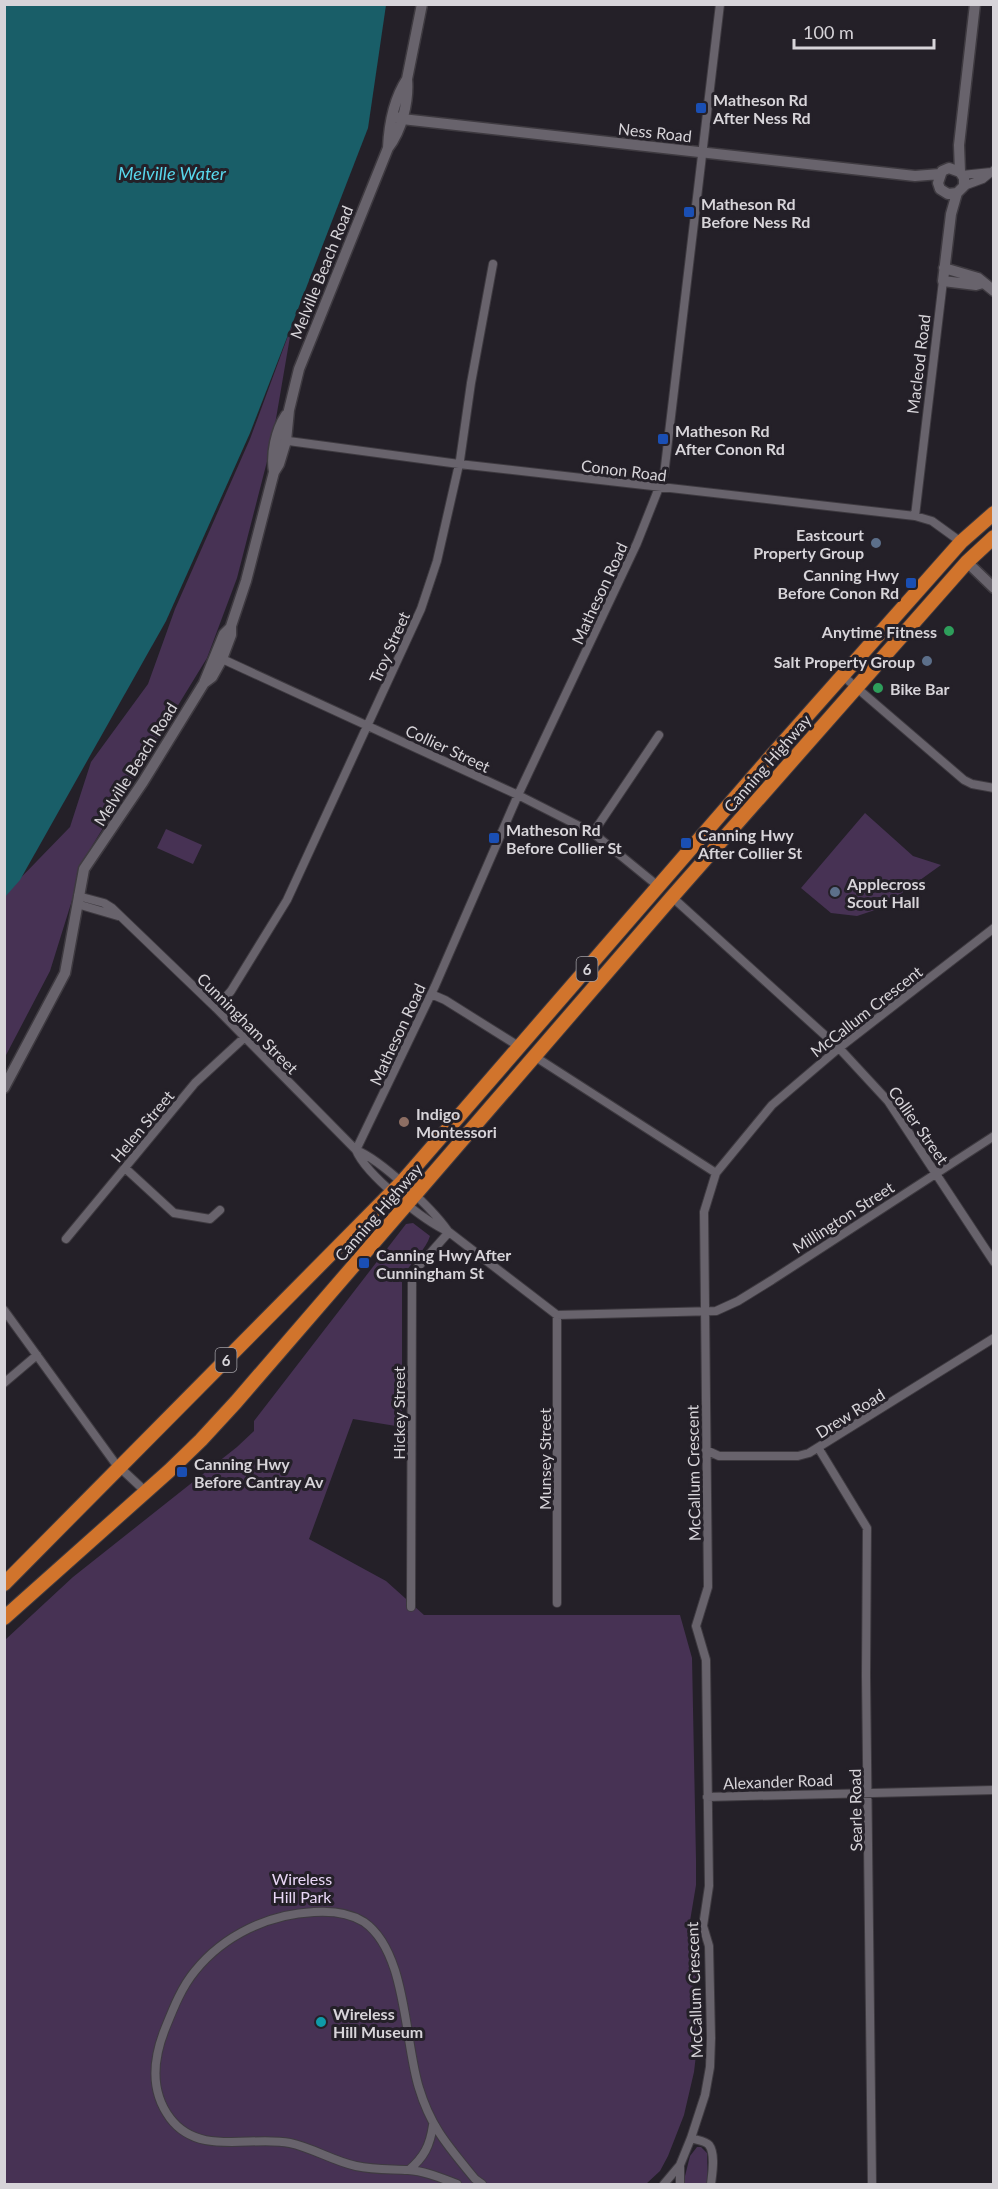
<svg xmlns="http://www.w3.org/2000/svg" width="998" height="2189" viewBox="0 0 998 2189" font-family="Lato,sans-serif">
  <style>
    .green { fill: #473254 }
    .water { fill: #195e68 }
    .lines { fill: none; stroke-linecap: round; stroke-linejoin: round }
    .street-casing { stroke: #3e3a40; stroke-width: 10 }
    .secondary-casing { stroke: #3e3a40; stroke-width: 13 }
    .highway-casing { stroke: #3e3a40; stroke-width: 16 }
    .street { stroke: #68636c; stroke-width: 8 }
    .secondary { stroke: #68636c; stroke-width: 10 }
    .highway { stroke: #d1742c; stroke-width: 14 }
    .transit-dot { fill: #1a4fb4; stroke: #242028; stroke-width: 2 }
    .service-dot { fill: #5c6f8a; stroke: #242028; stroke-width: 2 }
    .leisure-dot { fill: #2e9e5b; stroke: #242028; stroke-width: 2 }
    .education-dot { fill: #8d6e63; stroke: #242028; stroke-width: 2 }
    .culture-dot { fill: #0f9aa8; stroke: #242028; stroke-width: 2 }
    .labels { text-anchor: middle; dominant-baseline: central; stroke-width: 6; stroke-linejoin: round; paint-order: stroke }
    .shield { fill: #242028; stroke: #a19ea4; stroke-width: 1.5 }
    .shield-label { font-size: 15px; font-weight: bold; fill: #d7d4d9 }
    .poi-label { font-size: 16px; font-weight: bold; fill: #d7d4d9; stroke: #242028; text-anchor: start }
    .street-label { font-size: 16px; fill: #d7d4d9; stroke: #242028 }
    .park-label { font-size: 16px; fill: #e9d7f6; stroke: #242028 }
    .water-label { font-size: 18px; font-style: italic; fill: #58d7ec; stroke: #242028 }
  </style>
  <rect width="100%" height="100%" fill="#242028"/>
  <path class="green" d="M292,325L272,442L237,578L207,658L92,846L78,881L50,971L5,1057V894L70,827L91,762L148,684L175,609L250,439Z
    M865,813L913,856L941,865L881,908L857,916L831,913L801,888Z
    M166,829L202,845L193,864L157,848Z
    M413,1223L430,1236C425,1252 409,1263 402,1279V1427L353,1419L309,1539L386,1581L424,1615H680L692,1658L696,1860V1885L690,1921L696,1955V2055L694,2072L684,2115L668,2156L660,2171L646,2184H5V1640L73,1577L237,1447L254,1431V1421L406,1224Z
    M697,2147H701L707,2153L708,2184H683L690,2156Z"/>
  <path class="water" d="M5,4L386,5L368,128L250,433L166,621L20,880L5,897Z"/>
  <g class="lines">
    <g class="street-casing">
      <path id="street" d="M962,175L991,172
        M964,186L983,179L994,170
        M281,440L459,464L915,516L932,521L961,542
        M915,516L943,281
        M218,657L518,795L593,833L658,886
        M843,676L964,780L972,784L994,788
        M593,833L659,735
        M78,896L104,903L112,908L216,1008L356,1150C366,1175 424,1221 449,1232L557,1315L716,1311L738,1301L772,1280L994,1136
        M672,897L839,1048L888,1101L994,1262
        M77,904L118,916
        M431,994L445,1000L520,1047
        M216,1008L231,991L287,900L421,609L437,561L460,460L471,383L493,264
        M534,1056L716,1173
        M356,1150L435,986L518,795L637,543L664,475L720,4
        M356,1150C381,1160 432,1208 448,1231
        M125,1168L174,1213L210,1219L220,1210
        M66,1239L195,1083L245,1037
        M4,1310L115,1463L145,1491
        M557,1315V1603
        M4,1383L37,1355
        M819,1449L867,1528L866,1675L872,2184
        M706,1450L719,1456H798L809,1453L994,1338
        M411,1607L412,1281L418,1267L449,1232
        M707,1797L994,1790
        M691,2138C697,2140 706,2141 709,2145C716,2154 712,2175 711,2184
        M680,2165V2184
        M409,2170C424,2157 430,2146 433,2125
        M457,2184C441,2178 425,2171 408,2170C390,2169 374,2170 356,2166C333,2161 313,2148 290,2143C251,2135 199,2157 170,2118C150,2091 153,2059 165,2029C173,2009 181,1988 195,1971C224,1935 269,1914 314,1912C330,1911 350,1913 364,1922C407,1952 404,2040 419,2088C431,2128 449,2147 475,2179L482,2184
        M664,2184L680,2165L691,2138L705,2095L710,2067L711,2038L709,1946L703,1926L709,1886L706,1660L696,1626L708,1587L704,1212L716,1173L772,1105L839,1048L994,928"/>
    </g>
    <g class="secondary-casing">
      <path id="secondary" d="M393,116L402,119L915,176L940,174
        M388,148C389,125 394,99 407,79
        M960,172L949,168L942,171L938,183L940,189L948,194L957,193L964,186V178L960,172L959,145L975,4
        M957,193L951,214L943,281L976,285L983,283
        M944,268L978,278L994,291
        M274,472C271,454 276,430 286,415
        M967,562L994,588
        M204,683L212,677L222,659L231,635V626L246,581L274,472L279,464L286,441L289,410L299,369L388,148C402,130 409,101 407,79L422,4
        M4,1088L65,973L84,869L143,782L204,683L224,634L229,629"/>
    </g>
    <g class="highway-casing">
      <path id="highway" d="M4,1584L401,1183L773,754L961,542L994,513
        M4,1618L169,1471L201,1440L236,1402L672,897L967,562L994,537"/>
    </g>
    <use href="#street" class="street"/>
    <use href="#secondary" class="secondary"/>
    <use href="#highway" class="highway"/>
  </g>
  <g class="transit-dot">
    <rect x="695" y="102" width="12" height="12" rx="3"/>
    <rect x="683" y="206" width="12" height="12" rx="3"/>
    <rect x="657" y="433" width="12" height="12" rx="3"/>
    <rect x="905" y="577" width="12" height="12" rx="3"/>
    <rect x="488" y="832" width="12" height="12" rx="3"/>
    <rect x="680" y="837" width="12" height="12" rx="3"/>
    <rect x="358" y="1257" width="12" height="12" rx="3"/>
    <rect x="176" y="1466" width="12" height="12" rx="3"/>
  </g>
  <g class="service-dot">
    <circle cx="876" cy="543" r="6"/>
    <circle cx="927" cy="661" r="6"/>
    <circle cx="835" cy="892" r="6"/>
  </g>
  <g class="leisure-dot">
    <circle cx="949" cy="631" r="6"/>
    <circle cx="878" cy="688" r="6"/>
  </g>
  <circle class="education-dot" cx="404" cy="1122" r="6"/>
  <circle class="culture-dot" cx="321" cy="2022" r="6"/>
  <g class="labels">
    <g class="shield">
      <rect x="576.5" y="957" width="21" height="24" rx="4.5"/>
      <rect x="215.5" y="1348" width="21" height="24" rx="4.5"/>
    </g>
    <g class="shield-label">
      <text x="587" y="969">6</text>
      <text x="226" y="1360">6</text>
    </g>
    <g class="poi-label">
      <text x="713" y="99">Matheson Rd<tspan x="713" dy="18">After Ness Rd</tspan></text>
      <text x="701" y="203">Matheson Rd<tspan x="701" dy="18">Before Ness Rd</tspan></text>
      <text x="675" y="430">Matheson Rd<tspan x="675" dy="18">After Conon Rd</tspan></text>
      <text x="864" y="534" text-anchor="end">Eastcourt<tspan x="864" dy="18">Property Group</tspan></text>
      <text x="899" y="574" text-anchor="end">Canning Hwy<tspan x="899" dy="18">Before Conon Rd</tspan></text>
      <text x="937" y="631" text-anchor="end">Anytime Fitness</text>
      <text x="915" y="661" text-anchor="end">Salt Property Group</text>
      <text x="890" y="688">Bike Bar</text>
      <text x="506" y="829">Matheson Rd<tspan x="506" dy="18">Before Collier St</tspan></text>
      <text x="698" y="834">Canning Hwy<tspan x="698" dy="18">After Collier St</tspan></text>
      <text x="847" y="883">Applecross<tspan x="847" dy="18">Scout Hall</tspan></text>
      <text x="416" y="1113">Indigo<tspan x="416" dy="18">Montessori</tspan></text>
      <text x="376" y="1254">Canning Hwy After<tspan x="376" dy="18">Cunningham St</tspan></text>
      <text x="194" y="1463">Canning Hwy<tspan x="194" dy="18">Before Cantray Av</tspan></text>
      <text x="333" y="2013">Wireless<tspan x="333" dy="18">Hill Museum</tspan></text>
    </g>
    <g class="street-label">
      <text transform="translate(655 132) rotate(6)">Ness Road</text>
      <text transform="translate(321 272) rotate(-68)">Melville Beach Road</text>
      <text transform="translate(918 364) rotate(-83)">Macleod Road</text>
      <text transform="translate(624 470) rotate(7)">Conon Road</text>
      <text transform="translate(599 593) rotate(-65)">Matheson Road</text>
      <text transform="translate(389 647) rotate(-66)">Troy Street</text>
      <text transform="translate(448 748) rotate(25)">Collier Street</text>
      <text transform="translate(767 763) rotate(-49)">Canning Highway</text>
      <text transform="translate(135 764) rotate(-58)">Melville Beach Road</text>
      <text transform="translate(866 1011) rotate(-38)">McCallum Crescent</text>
      <text transform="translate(248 1023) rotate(45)">Cunningham Street</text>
      <text transform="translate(397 1034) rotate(-65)">Matheson Road</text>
      <text transform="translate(919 1125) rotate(55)">Collier Street</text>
      <text transform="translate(142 1126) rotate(-50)">Helen Street</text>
      <text transform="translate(378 1212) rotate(-49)">Canning Highway</text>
      <text transform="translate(843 1217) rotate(-33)">Millington Street</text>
      <text transform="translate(398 1413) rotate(-90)">Hickey Street</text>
      <text transform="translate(850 1413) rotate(-32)">Drew Road</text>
      <text transform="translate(544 1459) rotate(-90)">Munsey Street</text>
      <text transform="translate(693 1473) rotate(-91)">McCallum Crescent</text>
      <text transform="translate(778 1781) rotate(-2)">Alexander Road</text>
      <text transform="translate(855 1810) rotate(-91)">Searle Road</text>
      <text transform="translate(694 1990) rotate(-92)">McCallum Crescent</text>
    </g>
    <g class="park-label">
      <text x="302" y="1878">Wireless<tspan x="302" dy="18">Hill Park</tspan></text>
    </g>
    <g class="water-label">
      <text x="172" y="173">Melville Water</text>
    </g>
  </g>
  <rect width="998" height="2189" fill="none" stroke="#d7d4d9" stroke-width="12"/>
  <path d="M794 39v9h140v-9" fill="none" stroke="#d7d4d9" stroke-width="3"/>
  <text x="803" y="39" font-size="18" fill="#d7d4d9" stroke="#242028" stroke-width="4.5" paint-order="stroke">100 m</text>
</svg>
